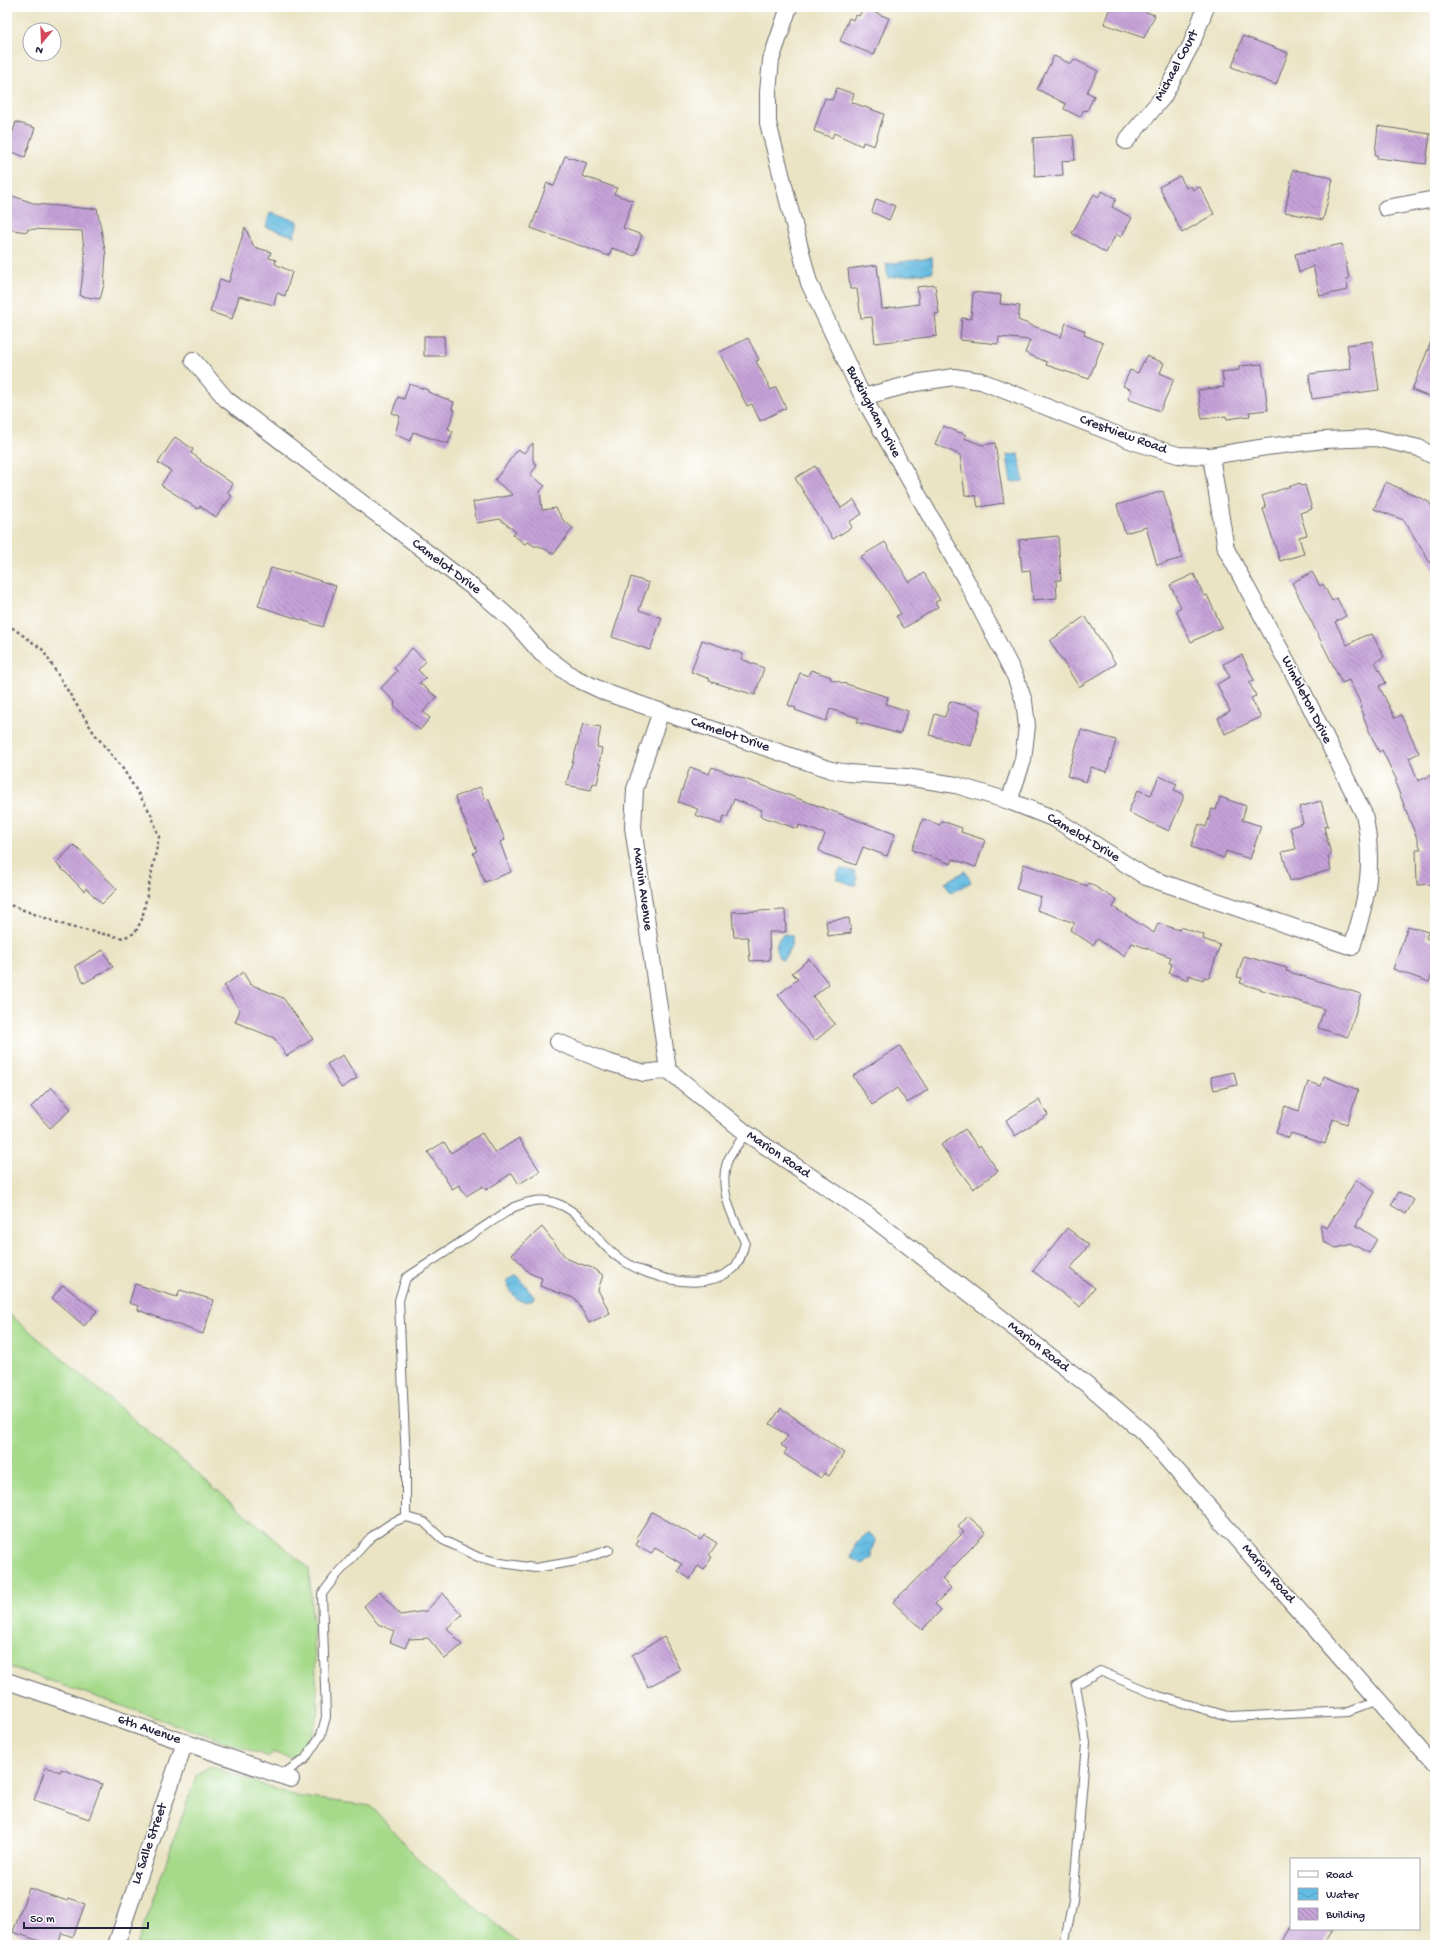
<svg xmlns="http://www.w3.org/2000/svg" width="1442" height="1952" viewBox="0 0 1442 1952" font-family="'Gochi Hand',sans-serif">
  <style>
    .grass { fill: #a6da8a; stroke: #647e62 }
    .water { fill: url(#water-waves); stroke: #436e8e }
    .building { fill: url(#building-back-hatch) }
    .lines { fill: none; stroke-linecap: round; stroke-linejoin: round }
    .service-casing { stroke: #68666b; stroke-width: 10 }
    .minor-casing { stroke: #68666b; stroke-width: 18 }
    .path { stroke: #68666b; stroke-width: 2.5; stroke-dasharray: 3 3; stroke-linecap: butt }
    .service { stroke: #fff; stroke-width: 8 }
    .minor { stroke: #fff; stroke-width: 16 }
    .labels { text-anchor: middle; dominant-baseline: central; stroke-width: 3; stroke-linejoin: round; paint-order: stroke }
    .street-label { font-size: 14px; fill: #22223b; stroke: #fff }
  </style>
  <defs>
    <pattern id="water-waves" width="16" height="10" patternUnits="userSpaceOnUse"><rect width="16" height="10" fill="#64bbe1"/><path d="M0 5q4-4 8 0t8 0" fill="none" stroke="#56a0c2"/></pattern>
    <pattern id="building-back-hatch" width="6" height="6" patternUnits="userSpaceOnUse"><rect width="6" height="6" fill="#c6a2d8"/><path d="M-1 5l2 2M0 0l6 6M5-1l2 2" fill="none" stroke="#a084b0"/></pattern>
  </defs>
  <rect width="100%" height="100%" fill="#fff"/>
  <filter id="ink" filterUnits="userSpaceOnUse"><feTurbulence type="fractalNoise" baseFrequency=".025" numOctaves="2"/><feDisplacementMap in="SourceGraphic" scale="8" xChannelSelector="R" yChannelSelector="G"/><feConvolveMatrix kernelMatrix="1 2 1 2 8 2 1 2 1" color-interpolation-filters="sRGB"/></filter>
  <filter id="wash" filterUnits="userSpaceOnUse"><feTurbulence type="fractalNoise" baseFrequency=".012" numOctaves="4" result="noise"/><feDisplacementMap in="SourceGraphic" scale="16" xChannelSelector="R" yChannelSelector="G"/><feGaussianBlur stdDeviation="0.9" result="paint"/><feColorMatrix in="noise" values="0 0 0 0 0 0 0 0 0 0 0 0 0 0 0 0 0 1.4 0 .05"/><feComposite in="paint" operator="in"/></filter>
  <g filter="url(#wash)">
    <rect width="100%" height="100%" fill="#eae4c5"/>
    <path class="grass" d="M7,1312L309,1568L318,1707C316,1731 310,1743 291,1758L273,1752L269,1757L7,1666Z
      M211,1766L295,1796L371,1806L418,1859L522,1945H137L197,1774Z"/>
    <path class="water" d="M270,213L298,221L294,236L266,227Z
      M932,258L933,272L888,278L886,264Z
      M1019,454L1023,481L1011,482L1007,455Z
      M841,869L854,871L857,878L856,885H852L837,879V873Z
      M965,871L971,882L951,893L945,883Z
      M785,934L792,936C794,942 787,958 782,960C773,954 775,938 785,934Z
      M515,1275L518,1276L534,1296L533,1299C519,1308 511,1293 506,1281Z
      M868,1532L876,1539L871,1551L872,1559L862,1564L851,1557L855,1545Z"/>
    <g id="blocks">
      <path class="building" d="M1110,7H1148L1146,12L1155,15L1144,38L1104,24Z
        M863,8L889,18L874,55L840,41L849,18L853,20L855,15L859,16Z
        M1243,36L1288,53L1276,85L1232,67Z
        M1054,56L1071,64L1074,59L1098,71L1087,92L1094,96L1087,111L1084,110L1080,117L1064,109L1066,104L1037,89Z
        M837,88L854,94L851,102L884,114L874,146L863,142L862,146L834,133L832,138L814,131L825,98L832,100Z
        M16,122L35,128L25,157L7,150Z
        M1378,126L1430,134L1426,164L1377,158V155H1375Z
        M1073,135L1075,160L1062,161L1063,175L1035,177L1033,138Z
        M565,156L587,163L582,176L617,188L614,194L633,201L623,228L642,235L635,256L612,248L609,256L531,228L547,183L554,186Z
        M1293,170L1323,175L1333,179L1323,220L1285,212Z
        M1180,176L1186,188L1191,186L1193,190L1200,187L1214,214L1182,233L1159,187Z
        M1102,191L1116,199L1112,207L1132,218L1121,237L1116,234L1106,253L1072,233L1094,194L1098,197Z
        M13,196L36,204L90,209L97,208L106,255L104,285L100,299L80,296L85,259L82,231L28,229L27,232L7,229V200Z
        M876,199L895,206L889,220L872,212Z
        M245,227L254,247L271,252L269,258L276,260L275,264L292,272L285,296L277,293L274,305L239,296L232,319L210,312L220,279L229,282Z
        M1342,244L1349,278L1346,279L1348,290L1320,296L1313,266L1299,273L1295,254Z
        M877,265L882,309L919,304L917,287L935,285L939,313L935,314L937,336L875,343L872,317L861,318L857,289H850L848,269Z
        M973,292L1001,295L1000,304L1020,306L1018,320L1061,337L1066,323L1085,331L1084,335L1103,343L1089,379L1046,365L1047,362L1025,353L1030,340L999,337L998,344L960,340L962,318L971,319Z
        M1434,334H1435V399L1412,390Z
        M424,336H444L445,356H424Z
        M748,338L759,360L756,361L771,390L776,387L786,408L760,421L752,404L747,406L720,352Z
        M1372,341L1379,390L1312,399L1309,374L1351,369L1347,345Z
        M1146,356L1164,363L1160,373L1174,379L1160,411L1128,399L1132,390L1123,386L1130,370L1138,373Z
        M1262,364L1268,410L1249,412L1250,416L1227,419L1226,416L1202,419L1198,390L1224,387L1222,372L1239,370V366Z
        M409,384L428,390V392L454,402L452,409L455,410L448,429L453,431L448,444L413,432L410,441L395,434L400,416L392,413L398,397L404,399Z
        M943,426L966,435L964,438L982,445L995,443L1004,503L978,507L976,496L965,495L960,455L935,444Z
        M175,437L193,449L191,453L201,460L200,461L233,484L227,493L232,496L216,517L200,506L198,509L161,485L171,471L158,463Z
        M533,443V460L537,466L530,475L545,486L540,491L542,510L556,508L563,520L573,528L554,554L539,546H534L528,542L525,544L513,535L516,532L500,519L477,523L473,502L513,495L495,480L518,449L524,453Z
        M815,466L841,508L854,500L862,514L849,522L852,527L833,539L795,478Z
        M1386,482L1429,502L1435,511V571L1404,520L1374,509Z
        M1300,483L1301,486L1305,485L1312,509L1300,513L1307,535L1299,537L1304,554L1280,561L1263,509L1266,508L1262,496Z
        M1163,491L1182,558L1157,565L1146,527L1125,533L1117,505Z
        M1058,536L1061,580H1056L1057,598L1033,600L1030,570L1022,571L1019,540Z
        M885,542L909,582L924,573L940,600L935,602L938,607L904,628L896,616L901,614L885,587L860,557Z
        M271,568L289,573L290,571L336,586L323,627L258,606Z
        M1312,572L1320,586L1323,584L1332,601L1337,598L1346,616L1335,622L1347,645L1364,636L1372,634L1384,657L1375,662L1386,683L1379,686L1395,718L1401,715L1419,753L1409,758L1418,781L1435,774V884L1417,885L1416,849H1421L1395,782L1397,781L1382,750L1379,752L1369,731L1360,707L1362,706L1349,680L1342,683L1292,583Z
        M1194,574L1204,596L1207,595L1222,627L1191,642L1176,610L1181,607L1170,585Z
        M631,577L649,583L639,610L662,618L650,650L612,637Z
        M1085,616L1116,664L1079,687L1050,641Z
        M702,640L743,654L741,659L764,668L755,695L709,681L710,679L691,672Z
        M412,648L426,661L418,670L426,678L419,683L437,697L423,712L430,718L420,730L394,706L395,702L381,688L397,671L394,668Z
        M1242,655L1254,680L1249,682L1256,696L1251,698L1261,717L1225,734L1218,718L1230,711L1217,684L1230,677L1223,664Z
        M811,670L831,677L830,679L888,697L886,704L908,711L900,734L857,722L859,718L830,709L826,721L795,710L796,708L788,705L800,673L808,676Z
        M950,701L981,710L971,746L929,735L935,714L945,717Z
        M583,724L601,727L597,747L602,748L599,764L601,765L597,784L593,783L591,790L566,785Z
        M1081,730L1116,740L1107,772L1091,767L1086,782L1067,776Z
        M690,767L709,774L712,767L895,834L887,856L863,847L856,865L825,854L819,850L825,834L799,825L798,829L760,816L762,810L734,799L727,818L724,816L721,824L695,815L698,809L678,802Z
        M1159,776L1177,784L1174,790L1183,794V799L1169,831L1128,812L1138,790L1151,795Z
        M480,787L485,799L488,798L505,840L500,842L511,872L485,882L473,853L477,851L455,797Z
        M1220,797L1246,806L1242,820L1261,826L1250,859L1226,851L1224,858L1191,847L1199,824L1206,827L1212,809L1216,810Z
        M1321,801L1328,826L1324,827L1331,854L1328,856L1331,870L1290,881L1282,852L1296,849L1290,827L1303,823L1299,807Z
        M923,819L940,825L942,821L962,828L961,832L985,840L976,867L953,859L951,864L912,850Z
        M74,845L117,889L102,904L86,888L84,891L56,863Z
        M1024,864L1087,886L1089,883L1117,900L1113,907L1154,933L1158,923L1179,930L1180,927L1204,935L1203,939L1220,945L1209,978L1204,977L1203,980L1189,975L1188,980L1169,973L1172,964L1169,963L1171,957L1132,943L1124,956L1097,939L1093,945L1070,930L1075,923L1037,910L1041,897L1016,889Z
        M785,910L786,932H769L770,960L750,961L748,937H734L732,912Z
        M849,918L851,933L828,936L826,921Z
        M1408,926L1428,932L1426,938L1435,942V967L1429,982L1393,969Z
        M103,950L113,967L84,983L75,966Z
        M1244,956L1287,968L1286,971L1361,994L1348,1037L1318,1028L1324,1009L1240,983L1242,978L1237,977Z
        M809,959L829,984L813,997L835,1024L815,1041L778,995L798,979L792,973Z
        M243,972L250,984L283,998L313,1039L287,1056L274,1038L235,1022L240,1010L224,986Z
        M900,1046L928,1090L907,1103L897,1088L872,1105L853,1076Z
        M343,1055L357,1078L341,1088L327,1064Z
        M1234,1072L1237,1085L1214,1090L1211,1077Z
        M1324,1076L1358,1090L1347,1124L1333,1119L1325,1144L1291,1133L1289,1138L1276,1133L1285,1106L1299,1111L1308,1082L1321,1086Z
        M51,1087L71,1109L50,1128L31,1107Z
        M1039,1100L1048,1115L1015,1136L1006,1120Z
        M965,1129L978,1147L980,1145L998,1171L973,1189L941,1145Z
        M482,1133L495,1153L519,1138L540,1171L519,1184L512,1173L486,1190L483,1186L466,1196L459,1185L452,1189L428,1152L444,1142L451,1153Z
        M1356,1180L1375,1192L1356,1225L1377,1239L1369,1253L1352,1244L1336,1248L1324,1242L1320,1225L1327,1228Z
        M1399,1192L1414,1200L1406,1214L1391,1205Z
        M542,1227L567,1259L592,1268L603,1275L598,1290L610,1313L589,1323L576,1299L540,1286L542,1278L529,1273L512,1254Z
        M1067,1228L1089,1245L1070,1269L1095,1288L1080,1307L1033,1271Z
        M135,1284L177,1297L180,1290L214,1300L203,1334L138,1310L139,1306L129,1303Z
        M63,1285L97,1311L84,1326L52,1298Z
        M781,1408L844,1453L829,1476L824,1473L821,1478L784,1454L787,1449L781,1445L788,1436L770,1424Z
        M652,1512L701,1540L704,1535L717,1543L709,1555L712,1557L704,1570L698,1566L690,1579L678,1571L682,1564L655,1548L651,1554L636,1545L639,1540L636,1538Z
        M968,1516L986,1532L942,1579L951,1588L935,1604L941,1610L922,1630L893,1602L964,1532L958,1527Z
        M380,1591L400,1615L426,1611L443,1593L462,1615L447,1628L462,1645L445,1659L428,1638L409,1639L405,1648L390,1642L394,1631L378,1624L364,1606Z
        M664,1637L680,1670L648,1687L632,1655Z
        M46,1767L60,1772L61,1769L102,1784L89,1819L34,1800Z
        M29,1888L67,1901L68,1898L85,1904L73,1937L62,1933L58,1945H51L13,1932Z
        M1288,1929H1333L1324,1945H1278Z"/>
    </g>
  </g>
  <g filter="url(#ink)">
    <use href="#blocks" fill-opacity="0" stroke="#68666b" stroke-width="1"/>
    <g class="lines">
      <g class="service-casing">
        <path id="service" d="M406,1517V1464L399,1300L406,1278L514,1207C532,1200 546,1197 563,1206C586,1217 599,1245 619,1258C649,1279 702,1293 733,1269C740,1263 743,1250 745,1242C733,1218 718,1189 727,1162C731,1152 740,1142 746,1133
          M280,1776L305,1759L321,1735L326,1717L322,1594L335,1577L371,1537L393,1522L406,1517L424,1522L443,1540L478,1557L501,1563L535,1568L577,1561L609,1550
          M1064,1945L1073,1901L1086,1743L1076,1685L1100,1671L1159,1696L1231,1717L1348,1711L1377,1700"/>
      </g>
      <g class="minor-casing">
        <path id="minor" d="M789,7L771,60L768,92V123L809,283L863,397L966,580L1015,676L1024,701L1027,726L1023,760L1009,801
          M1126,141L1163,97L1191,45L1206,7
          M1386,208L1435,199
          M193,360L226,399L488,599L513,621L541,653L573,677L607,693L831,770L848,773L906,777L956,785L1009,801L1055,819L1146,877L1352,947C1367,899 1375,864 1364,814L1299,684L1226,549L1211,456
          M863,397L915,383L954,377L981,381L1135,442L1178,455L1211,456L1266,447L1324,440L1376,438L1419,448L1435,457
          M661,711L635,789L633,827L668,1070
          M558,1042L607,1062L644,1073L668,1070L746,1133L871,1217L1094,1390L1144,1433L1435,1766
          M7,1681L291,1779
          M116,1945L185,1742"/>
      </g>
      <path class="path" d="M7,624L42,649L94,733L123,769L151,814L159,837L142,919L135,933L123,938L70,927L7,904"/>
      <use href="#service" class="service"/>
      <use href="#minor" class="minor"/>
    </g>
  </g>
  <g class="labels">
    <g class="street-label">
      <text transform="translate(1177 66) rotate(-62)">Michael Court</text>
      <text transform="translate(873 412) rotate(62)">Buckingham Drive</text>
      <text transform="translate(1123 435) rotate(20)">Crestview Road</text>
      <text transform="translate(446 567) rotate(37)">Camelot Drive</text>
      <text transform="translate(1306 700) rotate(63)">Wimbleton Drive</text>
      <text transform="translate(730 735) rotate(19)">Camelot Drive</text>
      <text transform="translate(1083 838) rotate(31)">Camelot Drive</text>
      <text transform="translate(642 889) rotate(82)">Marvin Avenue</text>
      <text transform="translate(778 1155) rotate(34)">Marion Road</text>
      <text transform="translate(1038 1347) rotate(38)">Marion Road</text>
      <text transform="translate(1268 1574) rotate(49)">Marion Road</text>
      <text transform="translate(149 1730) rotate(19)">6th Avenue</text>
      <text transform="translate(150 1844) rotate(-71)">La Salle Street</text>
    </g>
  </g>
  <rect width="1442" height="1952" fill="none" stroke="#fff" stroke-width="24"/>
  <rect x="1290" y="1858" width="130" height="72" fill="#ffffff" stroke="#a7a7b1"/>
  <rect x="1298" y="1871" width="20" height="6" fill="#ffffff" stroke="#a7a7b1"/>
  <text x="1326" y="1878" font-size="12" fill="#22223b">Road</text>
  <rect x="1298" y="1888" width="20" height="12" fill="url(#water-waves)" stroke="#a7a7b1"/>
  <text x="1326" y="1898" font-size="12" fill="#22223b">Water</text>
  <rect x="1298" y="1908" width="20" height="12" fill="url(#building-back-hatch)" stroke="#a7a7b1"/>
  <text x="1326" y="1918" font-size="12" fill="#22223b">Building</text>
  <g transform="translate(42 42) rotate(199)"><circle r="19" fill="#ffffff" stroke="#a7a7b1"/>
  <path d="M0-3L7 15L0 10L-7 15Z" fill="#d1495b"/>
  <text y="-6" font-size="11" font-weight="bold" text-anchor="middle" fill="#22223b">N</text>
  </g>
  <path d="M24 1922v6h124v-6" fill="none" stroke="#22223b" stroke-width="2"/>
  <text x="30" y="1922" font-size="12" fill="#22223b" stroke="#ffffff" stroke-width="3" paint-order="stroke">50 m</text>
</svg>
